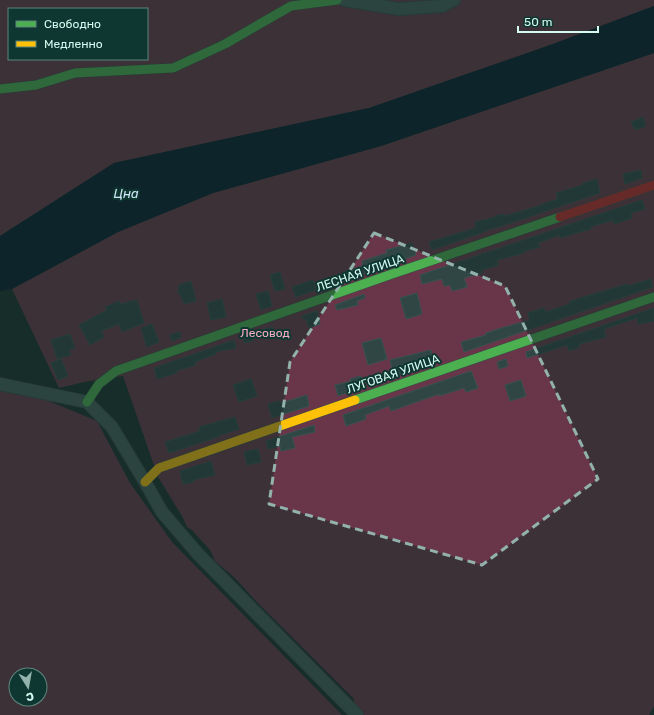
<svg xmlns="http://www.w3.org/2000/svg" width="654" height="715" viewBox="0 0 654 715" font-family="Rubik,sans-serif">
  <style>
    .green { fill: #683648; fill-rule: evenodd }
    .water { fill: #021a2a }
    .building { fill: #304645; stroke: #375250 }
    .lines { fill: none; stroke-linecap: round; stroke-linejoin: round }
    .street-casing { stroke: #384b47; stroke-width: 14 }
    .fast-casing { stroke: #384b47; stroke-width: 10 }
    .slow-casing { stroke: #384b47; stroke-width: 10 }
    .jam-casing { stroke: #384b47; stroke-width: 10 }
    .street { stroke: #445f5a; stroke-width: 12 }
    .fast { stroke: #4caf50; stroke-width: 9 }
    .slow { stroke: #ffc107; stroke-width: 9 }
    .jam { stroke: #c62828; stroke-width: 9 }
    .marked { fill: none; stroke: #92b2ab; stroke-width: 3; stroke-dasharray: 8 5; stroke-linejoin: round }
    .labels { text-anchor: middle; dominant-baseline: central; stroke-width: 4; stroke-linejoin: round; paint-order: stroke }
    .street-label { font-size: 12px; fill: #d5faf1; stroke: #0d3730 }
    .park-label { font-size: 12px; fill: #f8acc3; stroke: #0d3730 }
    .water-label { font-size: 13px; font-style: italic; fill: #d0e5f5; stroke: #0d3730 }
  </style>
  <rect width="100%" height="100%" fill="#172d2a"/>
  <path class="green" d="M0,0H654V6L553,44L369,108L114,163L0,236ZM9,9H147V59H9Z
    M654,53V706L649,715H364L354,704V699L255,600L235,578L215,561L210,550L192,530L187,527L182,516L158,477L123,376L84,382L59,388L12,289L118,232L213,193L381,146Z
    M0,391L44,399L97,421L130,483L172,542L342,715H0ZM16,675H40V699H16Z"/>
  <path class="water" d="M654,6V53L381,146L213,193L118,232L12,289L0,291V236L114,163L369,108L553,44Z"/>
  <path class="building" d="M643,117L646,126L635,130L631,122Z
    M641,170L642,178L625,184L623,174Z
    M597,179L600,193L502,226L487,230V231L432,250L429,242L476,228L475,222L496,217L495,216L504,214L505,216L542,205V204L558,199L556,193L583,185V183Z
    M642,200L645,209L631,213L632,218L614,224L613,220L590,227L591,229L560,238L559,235L538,243L540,247L524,251V253L497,260L498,265L482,270V273L464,278L467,287L452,291L450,285L444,286L442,279L422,284L420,275Z
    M412,243L416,255L347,279L345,271L363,266L362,261L387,253L386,250Z
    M280,272L285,289L275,291L270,275Z
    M651,279L653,287L464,352L461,342L486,335V333L498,329L530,320L528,313L544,308L545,312L570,304L569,302L577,299L627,284L628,286Z
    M313,280L316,290L296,297L292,287Z
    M191,281L196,301L184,304L182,298L178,292L179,285Z
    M268,291L272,306L261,310L256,294Z
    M417,293L422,314L406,319L400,298Z
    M364,294L365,298L357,301L358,305L337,310L335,305Z
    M222,299L226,317L211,320L207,303Z
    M137,300L144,323L122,332L119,324L101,331L104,337L90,345L79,325L107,310L105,307L119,301L120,304Z
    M654,308V321L638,324L637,318L604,329L606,337L579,344L580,347L569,351L567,345L527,358L526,352Z
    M317,311L320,324L309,328L306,319H303L302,316Z
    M152,324L159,342L147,347L141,328Z
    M272,327L273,332L263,335L262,330Z
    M180,332L181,337L172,341L170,335Z
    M70,334L75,348L69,350L71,355L57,359L51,340Z
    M252,334L253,341L244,343L243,337Z
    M381,338L387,359L368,365L362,343Z
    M234,340L236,348L215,352L216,354L195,362L196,365L176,371L177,373L157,379L154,368Z
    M431,350L433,363L394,376L390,360Z
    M61,359L68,376L58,380L51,363Z
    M506,359L508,366L499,369L497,362Z
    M471,371L478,388L466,392L464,388L439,396V394L391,411L389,406L365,415L366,419L346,426L343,415Z
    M361,376L363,387L338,396L335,385L351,381L350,379Z
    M251,379L257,396L239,402L233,385Z
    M521,380L526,396L510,401L505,385Z
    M307,395L309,406L272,418L268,404L280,401L281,403Z
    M235,417L239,429L218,436V437L200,443L169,453L165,442L200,431L199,427Z
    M314,425L315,432L292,437L295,448L281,451L280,446L268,449L266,441Z
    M258,449L261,462L247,465L244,452Z
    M211,461L215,475L193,480L194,482L183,484L180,471Z"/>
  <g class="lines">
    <g class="street-casing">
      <path id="street" d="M344,0L399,9L442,6L454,0
        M0,384L87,402L112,427L145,482L162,512L198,554L357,715"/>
    </g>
    <g class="fast-casing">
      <path id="fast" d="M0,89L36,85L75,73L173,68L225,44L291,6L337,0
        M355,400L654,297
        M87,402L99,384L116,371L392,274L560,217"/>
    </g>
    <g class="slow-casing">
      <path id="slow" d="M145,482L159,468L355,400"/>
    </g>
    <g class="jam-casing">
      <path id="jam" d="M560,217L654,185"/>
    </g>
    <use href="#street" class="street"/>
    <use href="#fast" class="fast"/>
    <use href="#slow" class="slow"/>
    <use href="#jam" class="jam"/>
  </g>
  <path d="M0 0H654V715H0ZM374,233L505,286L598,479L482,565L269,504L290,362Z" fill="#172d2a" fill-opacity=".55" fill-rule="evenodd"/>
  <path class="marked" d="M374,233L505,286L598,479L482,565L269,504L290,362Z"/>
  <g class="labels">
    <g class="street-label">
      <text transform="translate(360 273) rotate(-19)">ЛЕСНАЯ УЛИЦА</text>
      <text transform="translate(393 374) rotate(-19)">ЛУГОВАЯ УЛИЦА</text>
    </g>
    <g class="park-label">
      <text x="265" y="333">Лесовод</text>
    </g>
    <g class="water-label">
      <text x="126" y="193">Цна</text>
    </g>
  </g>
  <rect x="8" y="8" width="140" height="52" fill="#0d3730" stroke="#5d857d"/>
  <rect x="16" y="21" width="20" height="6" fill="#4caf50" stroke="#5d857d"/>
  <text x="44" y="28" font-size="12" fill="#d5faf1">Свободно</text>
  <rect x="16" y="41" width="20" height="6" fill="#ffc107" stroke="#5d857d"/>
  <text x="44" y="48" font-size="12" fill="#d5faf1">Медленно</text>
  <g transform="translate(28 687) rotate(169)"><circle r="19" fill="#0d3730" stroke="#5d857d"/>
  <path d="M0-3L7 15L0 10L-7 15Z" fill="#92b2ab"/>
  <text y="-6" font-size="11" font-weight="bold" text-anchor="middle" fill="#d5faf1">С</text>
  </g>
  <path d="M518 26v6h80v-6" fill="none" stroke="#d5faf1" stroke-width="2"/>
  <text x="524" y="26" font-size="12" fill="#d5faf1" stroke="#0d3730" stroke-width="3" paint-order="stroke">50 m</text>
</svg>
